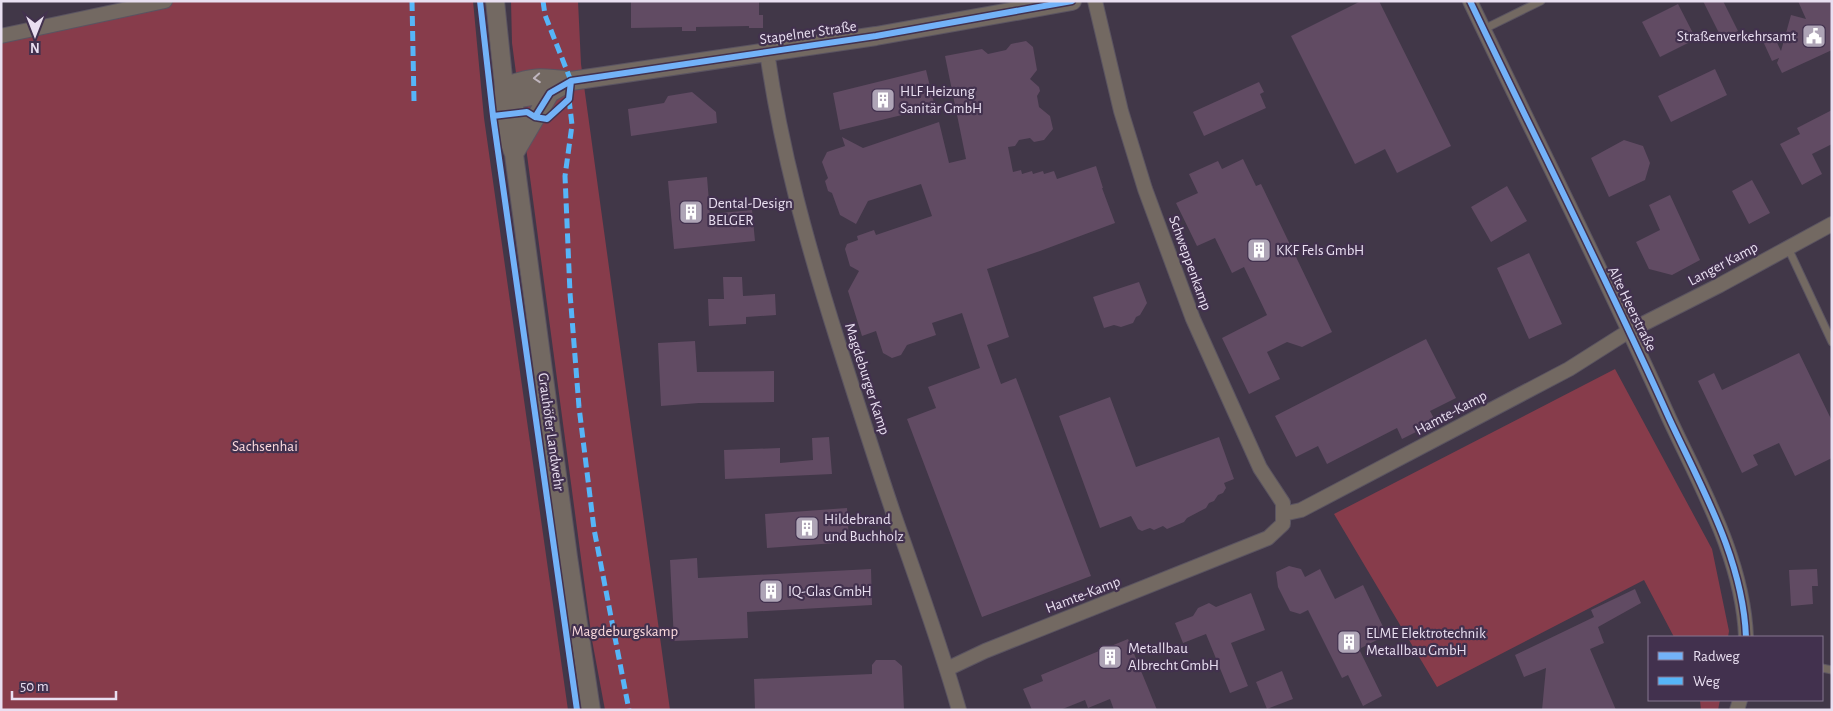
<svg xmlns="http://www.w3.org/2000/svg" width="1833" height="711" viewBox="0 0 1833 711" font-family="'Alegreya Sans',sans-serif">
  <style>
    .green { fill: #873c4b }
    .building { fill: #614b63 }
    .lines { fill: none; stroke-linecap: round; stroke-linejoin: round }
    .service-casing { stroke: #5b5461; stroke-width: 9 }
    .minor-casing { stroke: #5b5461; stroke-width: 16 }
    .tertiary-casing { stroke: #5b5461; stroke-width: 20 }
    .service { stroke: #736962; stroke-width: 7 }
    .minor { stroke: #736962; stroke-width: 14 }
    .tertiary { stroke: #736962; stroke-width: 18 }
    .quiet { stroke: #56b5f8; stroke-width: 5; stroke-dasharray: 10 5; stroke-linecap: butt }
    .cycleway-casing { stroke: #42314e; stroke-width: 9 }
    .cycleway { stroke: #73b2f8; stroke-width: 6 }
    .oneway { stroke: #c0b6bf }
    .labels { text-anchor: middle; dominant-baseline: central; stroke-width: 4.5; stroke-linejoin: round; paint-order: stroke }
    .street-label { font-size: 15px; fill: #e9dff1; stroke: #42314e }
    .poi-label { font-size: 15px; fill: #e9dff1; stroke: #42314e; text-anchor: start }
    .park-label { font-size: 15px; fill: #fbdadd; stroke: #42314e }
  </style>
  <rect width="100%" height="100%" fill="#413748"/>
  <path class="green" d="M174,1H473L484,118L568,710H1V37Z
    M511,1H578L581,64L670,710H605L592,640L512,43Z
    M1615,369L1712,549L1729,631L1728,637H1674L1644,580L1437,687L1334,514Z
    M1700,700H1720L1718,710H1701Z"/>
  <path class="building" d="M631,1H759V15H763V28H749V26L696,27V31H682V27L631,28Z
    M1361,1H1379L1451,146L1397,173L1385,149L1355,164L1291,36Z
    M1703,1H1723L1738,31L1722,39Z
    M1798,1H1832V50L1782,73L1777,63L1779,58L1772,61L1762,39L1773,34L1781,51L1791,15L1806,19Z
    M1678,4L1696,39L1660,57L1642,22Z
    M1026,41L1033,47L1037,70L1030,79L1039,87L1040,91L1037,96L1039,107L1050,116L1053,129L1044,140L1034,142L1030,138L1019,140L1015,146L1008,147L1013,172L1021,170L1022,174L1032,171L1033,174L1043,171L1044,174L1054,171L1057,179L1096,166L1103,188H1102L1115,223L1040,251L987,269L1009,337L987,345L1001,384L1016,378L1091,576L982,617L907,419L936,408L928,387L980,368L962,313L932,323L936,335L907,345L901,355L892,358L883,353L876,331L862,336L848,291L859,271L850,266L845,249L847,244L858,240L857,236L874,230L876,235L932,216L921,184L868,201L856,224L840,215L832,193L828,191L825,181L828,178L822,162L827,152L845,146L842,137L863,148L939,122L949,163L966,159L945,56L982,49L988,54L1006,50L1011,44Z
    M1715,69L1727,95L1671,122L1658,96Z
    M926,70L935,107L840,130L833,93Z
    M1259,82L1264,92L1260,94L1266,108L1204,136L1193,112Z
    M692,92L716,112L717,123L631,136L628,109L664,103L668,96Z
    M1832,110V144L1812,154L1822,174L1802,185L1780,144L1800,134L1797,128Z
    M1624,140L1643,146L1650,163L1645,180L1609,197L1591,158Z
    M1243,159L1256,186L1261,184L1332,332L1302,347L1287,342L1267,352L1280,379L1249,394L1222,338L1267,315L1244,267L1232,273L1215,238L1197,246L1176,203L1198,193L1189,174L1218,161L1222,169Z
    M707,177L710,214L752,210L755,241L674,249L668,181Z
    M1752,180L1770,213L1749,224L1732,191Z
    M1507,186L1527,221L1491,242L1471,207Z
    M1670,195L1700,260L1672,275L1649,269L1636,242L1660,230L1649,205Z
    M1529,253L1562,324L1529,339L1497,268Z
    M723,277H742L743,296L775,294L776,315L746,317V324L709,326L708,299H724Z
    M1139,282L1147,303L1140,315L1136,317L1133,323L1121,327L1114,325L1104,328L1093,297Z
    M1426,339L1456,398L1430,411L1436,422L1402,439L1397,428L1327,464L1318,446L1296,457L1275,416Z
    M695,341L697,372L774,371V402L699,403L661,406L658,343Z
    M1799,353L1832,421V458L1795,476L1779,443L1753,455L1758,465L1742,473L1698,381L1714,373L1722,390Z
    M1110,397L1136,467L1219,437L1234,479L1224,483L1226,488L1223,493L1218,495L1214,501L1209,503L1206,508L1187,518L1184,522L1167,529L1163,526L1154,530L1150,528L1142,531L1138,529L1131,516L1100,528L1059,416Z
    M829,437L832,474L725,479L724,450L780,448V463L813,460L812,438Z
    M847,508L849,542L767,548L765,514Z
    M697,558L698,578L871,569L872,605L747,612L748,638L674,641L670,560Z
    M1289,566L1301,569L1305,577L1320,569L1335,599L1363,585L1387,635L1359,649L1382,696L1363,706L1348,675L1342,678L1308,610L1300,614L1290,611L1278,587L1276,572Z
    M1817,569L1818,586H1812L1813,604L1791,606L1789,570Z
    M1635,589L1641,603L1598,627L1604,643L1590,649L1616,710H1542L1546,668L1524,677L1515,655L1594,617L1591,610Z
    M1251,593L1265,630L1231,643L1248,686L1230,693L1206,634L1183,643L1175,623L1193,616L1198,608L1209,603L1216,607Z
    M1128,639L1157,710H1114L1110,699L1088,708L1085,700L1060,710H1032L1023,689L1043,681L1041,675Z
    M876,660H895L902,666L904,710H755L754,679L872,674V665Z
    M1282,671L1293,699L1267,709L1256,682Z"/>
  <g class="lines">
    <g class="service-casing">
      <path id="service" d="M1484,29L1541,1
        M1788,248L1832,342
        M1822,668L1832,670"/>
    </g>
    <g class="minor-casing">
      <path id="minor" d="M1470,1C1536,140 1606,277 1669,418C1701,487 1743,559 1746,637
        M1,36L165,1
        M767,52C781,151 808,247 838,342C856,399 874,456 893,512C916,578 940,643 959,710
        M1283,514L1301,510L1569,369L1629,331L1720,285L1832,224
        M947,669L985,651L1268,538L1283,524V503L1260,468L1193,319L1145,189L1121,111L1095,1
        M1737,710L1740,700"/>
    </g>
    <g class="tertiary-casing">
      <path id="tertiary" d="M495,1L504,87L501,104L504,128L514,154L515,162L568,557L591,710
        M504,87C531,76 542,77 571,81L876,36L1072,1
        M504,87L521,98L550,93L571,81
        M505,88C518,110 519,123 515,148
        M514,154L550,93"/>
    </g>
    <use href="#service" class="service"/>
    <use href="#minor" class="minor"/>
    <use href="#tertiary" class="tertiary"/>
    <path class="quiet" d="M412,1L414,101
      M543,1L545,15L571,81L570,85
      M569,99L572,125L565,176L570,293L579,407L594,529L629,710"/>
    <g class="cycleway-casing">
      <path id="cycleway" d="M480,1L493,116L577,710
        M1470,1C1536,140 1606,277 1669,418C1701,487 1743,559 1746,637
        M493,116L527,112L535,117L547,119L569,99L571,81
        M535,117L550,93L571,81L876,36L1072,1"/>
    </g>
    <use href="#cycleway" class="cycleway"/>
  </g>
  <defs><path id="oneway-chevron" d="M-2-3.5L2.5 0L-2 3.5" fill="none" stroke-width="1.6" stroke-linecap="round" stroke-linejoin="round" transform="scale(1.25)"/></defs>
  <use class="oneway" href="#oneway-chevron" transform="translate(537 78) rotate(176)"/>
  <defs>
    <g id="civic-square" transform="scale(1.25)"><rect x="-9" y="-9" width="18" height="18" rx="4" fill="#aea4b6" stroke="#42314e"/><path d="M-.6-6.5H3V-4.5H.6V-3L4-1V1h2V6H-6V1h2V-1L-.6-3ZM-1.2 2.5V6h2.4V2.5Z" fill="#fff"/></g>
    <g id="building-square" transform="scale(1.25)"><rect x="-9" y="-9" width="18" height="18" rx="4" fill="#aea4b6" stroke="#42314e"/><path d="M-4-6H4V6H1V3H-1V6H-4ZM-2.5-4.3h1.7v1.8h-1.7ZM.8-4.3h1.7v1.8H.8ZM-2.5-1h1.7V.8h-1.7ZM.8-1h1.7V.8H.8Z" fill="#fff"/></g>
  </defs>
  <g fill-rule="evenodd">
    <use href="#civic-square" x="1814" y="36"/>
    <use href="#building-square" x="883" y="100"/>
    <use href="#building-square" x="691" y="212"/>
    <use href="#building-square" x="1259" y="250"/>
    <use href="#building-square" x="807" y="528"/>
    <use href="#building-square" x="771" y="591"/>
    <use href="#building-square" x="1349" y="642"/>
    <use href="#building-square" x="1110" y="657"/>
  </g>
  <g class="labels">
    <g class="street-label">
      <text transform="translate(808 33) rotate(-8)">Stapelner Straße</text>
      <text transform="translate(1190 263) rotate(70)">Schweppenkamp</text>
      <text transform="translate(1723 264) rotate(-28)">Langer Kamp</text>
      <text transform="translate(1632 309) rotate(64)">Alte Heerstraße</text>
      <text transform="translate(867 379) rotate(72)">Magdeburger Kamp</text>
      <text transform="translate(1451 413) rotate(-28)">Hamte-Kamp</text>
      <text transform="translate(551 432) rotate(82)">Grauhöfer Landwehr</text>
      <text transform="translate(1083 595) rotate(-21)">Hamte-Kamp</text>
    </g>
    <g class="poi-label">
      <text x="1796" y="36" text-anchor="end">Straßenverkehrsamt</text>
      <text x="900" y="91">HLF Heizung<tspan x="900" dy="17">Sanitär GmbH</tspan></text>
      <text x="708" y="203">Dental-Design<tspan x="708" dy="17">BELGER</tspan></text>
      <text x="1276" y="250">KKF Fels GmbH</text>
      <text x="824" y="519">Hildebrand<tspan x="824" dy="17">und Buchholz</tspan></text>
      <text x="788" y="591">IQ-Glas GmbH</text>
      <text x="1366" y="633">ELME Elektrotechnik<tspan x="1366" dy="17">Metallbau GmbH</tspan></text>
      <text x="1128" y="648">Metallbau<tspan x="1128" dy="17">Albrecht GmbH</tspan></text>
    </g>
    <g class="park-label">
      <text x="265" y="446">Sachsenhai</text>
      <text x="625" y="631">Magdeburgskamp</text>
    </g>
  </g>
  <rect width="1833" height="711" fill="none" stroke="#e9dff1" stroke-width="5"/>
  <rect x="1648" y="636" width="175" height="65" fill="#42314e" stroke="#85778f"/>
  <rect x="1658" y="652" width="25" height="8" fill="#73b2f8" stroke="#85778f"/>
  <text x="1693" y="661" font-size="15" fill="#e9dff1">Radweg</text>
  <rect x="1658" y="677" width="25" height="8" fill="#56b5f8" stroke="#85778f"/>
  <text x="1693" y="686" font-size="15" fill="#e9dff1">Weg</text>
  <g transform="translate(35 35) rotate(180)" stroke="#42314e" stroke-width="4" paint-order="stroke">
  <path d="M0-4L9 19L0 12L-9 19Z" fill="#e9dff1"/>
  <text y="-8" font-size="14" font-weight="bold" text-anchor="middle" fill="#e9dff1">N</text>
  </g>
  <path d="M12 691v8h104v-8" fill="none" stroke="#e9dff1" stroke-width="2.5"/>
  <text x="20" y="691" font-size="15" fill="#e9dff1" stroke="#42314e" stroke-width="4" paint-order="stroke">50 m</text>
</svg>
